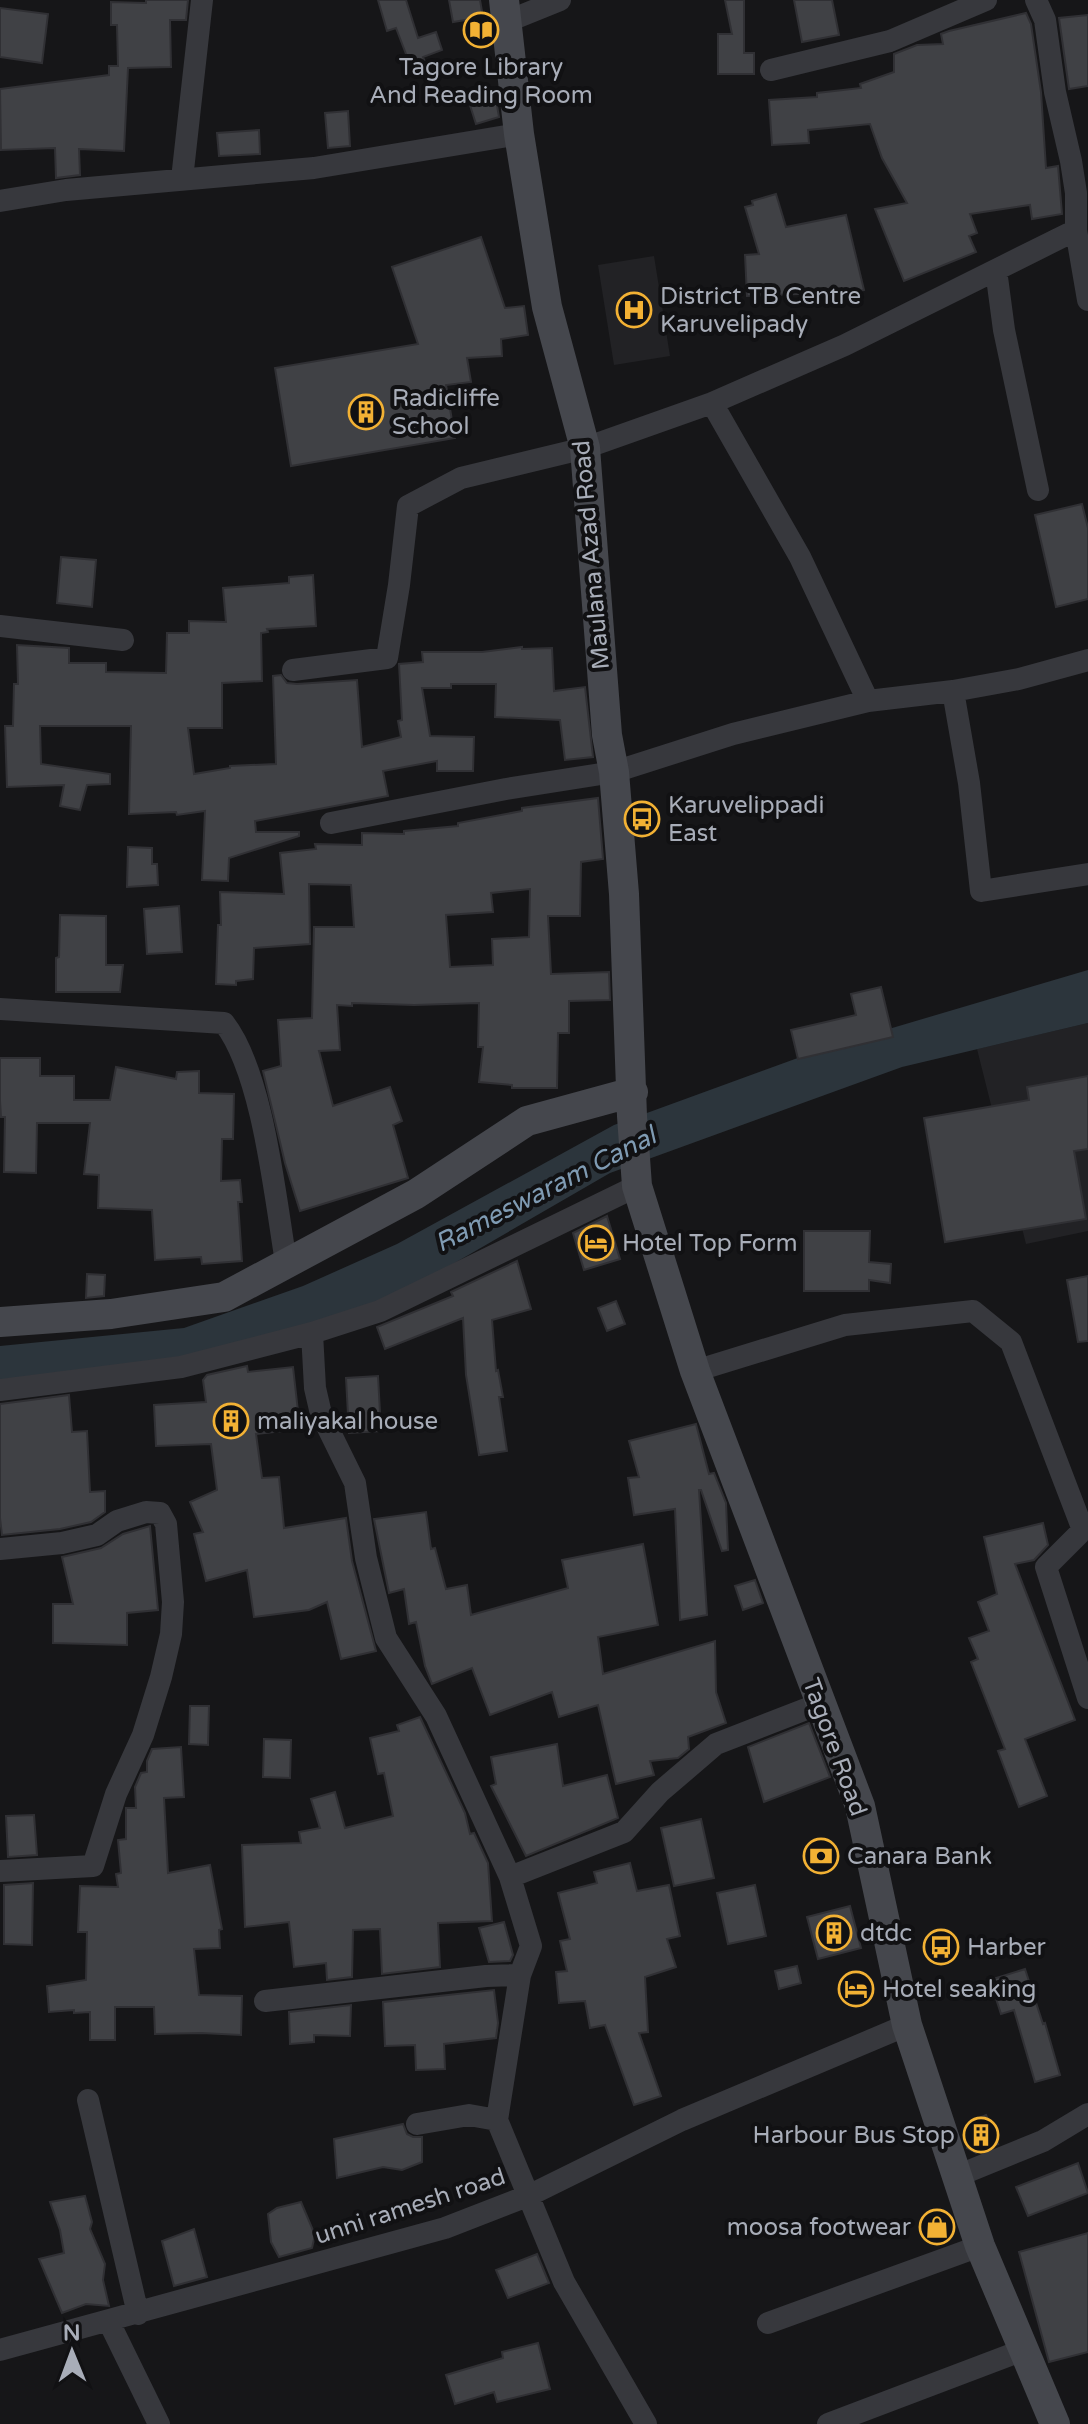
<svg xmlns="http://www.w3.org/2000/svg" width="1088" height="2424" viewBox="0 0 1088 2424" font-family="'Varela Round',sans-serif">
  <rect width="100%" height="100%" fill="#161618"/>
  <path fill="#222225" d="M654 256 670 356 614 365 598 265Z
    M1088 1023V1231L1026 1244 977 1049Z"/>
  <path fill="#2c353c" d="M1088 970V1023L902 1067 610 1173 382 1305 188 1358 0 1381V1346L184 1328 303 1286 397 1244 614 1125 828 1047Z"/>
  <path fill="#404145" stroke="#303034" stroke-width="2" fill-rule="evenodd" d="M146 0H188L186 20H170L171 67 128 68 124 151 79 149 80 175 56 178 55 148 1 150 0 89 109 75V66H118L117 25H111V2L146 3Z
    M378 0H406L418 38 436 32 442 50 423 57 425 62 411 67 396 28 387 31Z
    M449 0H480L483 17 453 22Z
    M725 0H744V53H754V74H718V34H732Z
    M794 0H832L839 35 802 42Z
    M0 8 48 14 42 63 0 57Z
    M1026 13 1031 24 1041 92 1046 168 1058 166 1062 214 1032 219 1030 205 970 214 977 233 969 236 976 252 904 281 875 209 907 203 882 158 870 124 808 130 809 143 772 145 769 100 817 97V93L861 88 860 84 894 72V54L917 45 943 44 941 34 949 31Z
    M1088 15V86L1069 89 1059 18Z
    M494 88 499 117 476 124 467 96Z
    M348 111 350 146 328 148 325 113Z
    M259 130 260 154 219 156 217 133Z
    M776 194 786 227 846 215 864 290 824 299 822 293 747 296 745 255 759 254 745 207 753 205 752 201Z
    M481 237 505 308 524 306 528 335 501 339 502 356 467 358 471 382 446 385 455 438 291 466 275 368 418 344 392 267Z
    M1082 504 1088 528V599L1056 607 1035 515Z
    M61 557 96 560 92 607 57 603Z
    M313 575 316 626 267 629 268 632 261 633 262 681 222 683V728H188L194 774 230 768V766L276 764 273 676 281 675 287 683 297 684 357 680 362 747 401 737 398 721 402 720 399 664 423 662 422 652H482L522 647V649L552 648 554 691 585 687 593 757 565 760 560 720 495 717 496 684H451V688H422L430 736 474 737 473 771H437V761L383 771 388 796 255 821 256 832H299V836L229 858 228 881 202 880 205 811 177 815 176 812 129 814 131 726H40L41 764 110 774V784L87 785 80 810 60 806 64 785 7 787 5 726H13L14 684H18L17 645 69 648V663H106V672L166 673 167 633H189V621L226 622 223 588 289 583V577Z
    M598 798 603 859 581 862 580 916H548L551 974 609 972 610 1000 569 1001V1033H558L557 1088H512V1085L479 1082 483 1047H478L479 1003 414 1005 352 1003V1006L337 1005 340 1050 319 1051 333 1106 390 1087 402 1121 393 1125 408 1178 300 1211 285 1163 263 1071 281 1066 278 1020 312 1018 314 927H354L351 885 309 884 310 944 254 948 253 979 236 981V985L216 984 218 925H221L220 892 284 894 280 853 316 849 315 844 362 845V833L404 834V831L458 826V823L522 811V808ZM530 889 529 937 492 939 493 965 450 967 446 915 493 912 491 893Z
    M128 847 152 848V864H157L158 885 127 887Z
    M179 906 182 952 147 954 144 909Z
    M60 915 106 916V965H123L120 992H56V958L59 957Z
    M881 987 893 1037 798 1059 791 1030 856 1015 851 994Z
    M0 1058H40V1076H74V1100H110L116 1067 176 1079 177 1072 199 1071V1093L234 1094 233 1139H222L221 1181 240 1180 242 1202H238L242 1261 202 1264 201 1257 155 1260 152 1210 98 1208 99 1175 84 1174 90 1123H37L36 1173 4 1172 5 1117H1L0 1101Z
    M1088 1076V1149L1074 1151 1086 1219 945 1242 924 1118 1029 1100 1027 1087Z
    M607 1216 620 1259 584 1270 573 1233Z
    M804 1231H870L869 1262 891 1264 890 1283 869 1280V1291H804Z
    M517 1261 531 1309 492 1320 496 1371 498 1370 503 1397H499L507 1451 479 1455 466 1375 463 1318 385 1349 377 1327 453 1296 451 1292Z
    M87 1274 105 1275 104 1296 86 1298Z
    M1088 1276V1341L1078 1342 1067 1280Z
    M616 1301 625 1324 607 1331 598 1308Z
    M247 1366 248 1372 293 1367 300 1429 256 1434 262 1478 279 1477 284 1528 346 1518 352 1561 376 1651 341 1659 327 1602 309 1610 254 1617 247 1570 206 1581 194 1534 203 1532 190 1502 217 1490 211 1444 156 1446 154 1405 206 1402 203 1380 207 1375Z
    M378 1376 381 1431 349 1433 346 1378Z
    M69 1395 72 1432 87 1431 90 1492 105 1491V1512L91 1522 60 1529 2 1535 0 1518V1404Z
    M696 1424 709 1474 714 1473 726 1503 728 1550 722 1551 701 1490H699L707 1615 680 1620 675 1509 634 1515 628 1478 639 1477 629 1441Z
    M426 1512 431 1549 435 1548 446 1589 467 1585 471 1615 568 1588 562 1560 643 1544 658 1625 598 1637 603 1674 715 1641 716 1692 726 1723 688 1737 689 1749 678 1758 650 1761 654 1775 616 1784 598 1705 559 1717 552 1692 490 1715 472 1668 432 1684 425 1666 416 1622 409 1624 404 1589 389 1593 374 1519Z
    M1043 1523 1048 1545 1034 1560 1015 1564 1075 1720 1025 1739 1047 1796 1019 1807 998 1751 1005 1749 971 1662 978 1659 969 1638 989 1631 978 1602 997 1594 984 1537Z
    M150 1526 158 1610 127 1613V1645L53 1643V1604H73L62 1557 101 1548 123 1534Z
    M755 1580 763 1603 743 1610 735 1586Z
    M190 1706H209L208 1745 189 1744Z
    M420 1717 465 1813 470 1834 474 1833 488 1863 492 1921 438 1923 440 1967 382 1974 380 1929 353 1930 352 1977 327 1980 326 1963 294 1967 289 1922 245 1927 242 1845 301 1843 299 1832 320 1828 311 1799 335 1792 345 1828 393 1816 384 1773 378 1774 370 1738 399 1731 397 1725Z
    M809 1723 830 1777 764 1802 748 1747Z
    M264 1739 291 1740 290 1778 263 1777Z
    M557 1744 563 1786 607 1775 618 1818 526 1856 491 1786 496 1784 491 1757Z
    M181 1747 184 1797 164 1798 168 1873 210 1865 222 1929 219 1930 220 1948 194 1949 199 1995 242 1996 241 2035 201 2033 155 2034 154 2007H115V2040H90V2012L74 2013V2010L49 2012 47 1986 86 1980 87 1932H78L80 1886 118 1887 116 1874 121 1873 118 1840 126 1839V1808H136L135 1787 141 1773 147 1772V1761L152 1749Z
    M34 1815 37 1855 8 1857 6 1816Z
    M701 1819 714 1878 674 1886 661 1828Z
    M630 1863 637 1891 669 1885 680 1936 667 1939 676 1967 645 1977 648 2032 639 2033 661 2096 634 2105 605 2025 590 2028 585 2001 559 2003 556 1972 567 1971 560 1941 570 1939 558 1893 597 1883 594 1872Z
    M33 1883 32 1945 4 1944V1885Z
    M755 1885 766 1936 728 1944 717 1893Z
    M850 1906 861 1948 818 1959 807 1917Z
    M504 1922 513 1955 510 1961 489 1962 479 1928Z
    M797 1966 801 1983 779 1989 775 1971Z
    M1025 1969 1043 2024 1045 2023 1060 2075 1035 2082 1014 2010 1001 2014 990 1980Z
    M494 1990 498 2023 496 2038 444 2044 445 2069 416 2070 415 2045 385 2046 383 2002Z
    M351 2005 350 2036 314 2035V2042L290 2044 289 2012Z
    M986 2115 998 2144 976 2153 967 2148 969 2122Z
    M403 2124 407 2134 413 2137H422V2162L402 2170 383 2167 337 2178 334 2139Z
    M1078 2163 1088 2193 1028 2216 1016 2187Z
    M85 2196 92 2222 90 2229 105 2264 103 2280 109 2306 86 2304 62 2313 39 2259 64 2253 60 2230 50 2202Z
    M301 2202 315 2235 312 2248 279 2257 271 2242 268 2214 277 2208Z
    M194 2229 207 2277 174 2286 162 2241Z
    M1088 2233V2352L1049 2362 1019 2252Z
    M537 2254 549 2283 508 2298 496 2270Z
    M538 2343 550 2389 497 2402 494 2392 455 2404 446 2375 503 2358 502 2352Z"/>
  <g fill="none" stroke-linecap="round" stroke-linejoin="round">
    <path stroke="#37383d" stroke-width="22" d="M508 21 560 0
      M771 70 890 41 986 0
      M182 179 202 0
      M0 201 66 190 314 168 519 134
      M1076 230 1088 300
      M996 270 1004 330 1038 490
      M712 403 800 557 868 701
      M0 626 123 640
      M293 670 387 658 399 585 408 506 461 478 585 448 712 403 845 345 1076 230V193L1071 161 1055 92 1045 20 1036 0
      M953 691 969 783 981 891 1088 874
      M331 823 506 789 614 772 733 734 868 701 953 691 1019 679 1088 660
      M0 1009 224 1023C263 1073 275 1197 286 1262
      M312 1333 315 1388 321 1414 355 1483 366 1558 386 1638 436 1716 510 1877 531 1946 520 1975 497 2120 564 2282 646 2424
      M695 1371 845 1325 973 1311 1011 1342 1083 1530 1088 1529
      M0 1390 181 1367 312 1333 380 1311 637 1186
      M1083 1530 1046 1567 1088 1698
      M0 1549 62 1543 97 1535 117 1521 146 1512 160 1513 166 1524 173 1602 171 1634 161 1677 143 1735 116 1794 93 1866 0 1871
      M510 1877 624 1832 660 1792 716 1744 819 1704
      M265 2001 486 1976 520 1975
      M88 2100 138 2314
      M417 2124 469 2115 497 2120
      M957 2176 1043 2141 1088 2114
      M109 2322 159 2424
      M768 2323 980 2246
      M0 2350 445 2228 530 2195 682 2120 907 2025
      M828 2424 1023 2350"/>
    <path stroke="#45474d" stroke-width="30" d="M504 0 519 134 547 307 585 448 607 735 614 772 624 894 632 1116 637 1186 695 1371 860 1806 907 2025 980 2246 1055 2424
      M0 1322 111 1314 224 1297 416 1194 527 1121 633 1092"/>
  </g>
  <defs>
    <g id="library-ring" transform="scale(1.8)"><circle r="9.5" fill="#111113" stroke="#f2b134" stroke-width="1.5"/><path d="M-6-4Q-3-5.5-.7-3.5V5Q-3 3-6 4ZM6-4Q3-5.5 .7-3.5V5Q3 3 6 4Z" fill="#f2b134"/></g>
    <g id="hospital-ring" transform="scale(1.8)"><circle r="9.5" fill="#111113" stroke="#f2b134" stroke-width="1.5"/><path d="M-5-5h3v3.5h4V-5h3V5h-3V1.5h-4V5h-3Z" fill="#f2b134"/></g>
    <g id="building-ring" transform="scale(1.8)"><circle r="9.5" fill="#111113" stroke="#f2b134" stroke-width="1.5"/><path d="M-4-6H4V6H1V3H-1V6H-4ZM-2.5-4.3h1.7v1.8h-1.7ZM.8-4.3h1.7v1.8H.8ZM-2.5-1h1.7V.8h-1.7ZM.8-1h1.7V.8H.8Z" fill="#f2b134"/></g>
    <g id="bus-ring" transform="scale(1.8)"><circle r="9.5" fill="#111113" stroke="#f2b134" stroke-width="1.5"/><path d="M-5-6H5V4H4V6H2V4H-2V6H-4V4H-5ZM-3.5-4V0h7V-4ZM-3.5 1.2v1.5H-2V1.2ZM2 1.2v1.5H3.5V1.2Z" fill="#f2b134"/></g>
    <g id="hotel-ring" transform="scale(1.8)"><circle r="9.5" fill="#111113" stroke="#f2b134" stroke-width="1.5"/><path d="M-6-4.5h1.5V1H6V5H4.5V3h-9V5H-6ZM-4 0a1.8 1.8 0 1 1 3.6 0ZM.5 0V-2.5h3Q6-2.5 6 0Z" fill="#f2b134"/></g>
    <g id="bank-ring" transform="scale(1.8)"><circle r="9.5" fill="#111113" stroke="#f2b134" stroke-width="1.5"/><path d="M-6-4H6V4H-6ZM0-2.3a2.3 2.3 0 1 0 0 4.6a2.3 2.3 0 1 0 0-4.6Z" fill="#f2b134"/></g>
    <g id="shop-ring" transform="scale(1.8)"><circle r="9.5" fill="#111113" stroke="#f2b134" stroke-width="1.5"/><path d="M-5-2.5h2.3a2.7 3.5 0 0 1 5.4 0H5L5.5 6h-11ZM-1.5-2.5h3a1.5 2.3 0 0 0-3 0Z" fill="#f2b134"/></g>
  </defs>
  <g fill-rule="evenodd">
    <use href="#library-ring" x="481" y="30"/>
    <use href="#hospital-ring" x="634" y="310"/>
    <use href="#building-ring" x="366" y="412"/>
    <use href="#bus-ring" x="642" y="819"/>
    <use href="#hotel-ring" x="596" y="1243"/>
    <use href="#building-ring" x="231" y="1421"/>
    <use href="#bank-ring" x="821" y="1856"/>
    <use href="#building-ring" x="834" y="1933"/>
    <use href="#bus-ring" x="941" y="1947"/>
    <use href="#hotel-ring" x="856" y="1989"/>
    <use href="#building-ring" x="981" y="2135"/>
    <use href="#shop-ring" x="937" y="2227"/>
  </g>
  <g text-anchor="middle" stroke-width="8" stroke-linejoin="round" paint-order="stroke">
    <g font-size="24" fill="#a8adb8" stroke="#111113" text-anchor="start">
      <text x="481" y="75" text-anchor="middle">Tagore Library<tspan x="481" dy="28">And Reading Room</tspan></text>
      <text x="660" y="304">District TB Centre<tspan x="660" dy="28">Karuvelipady</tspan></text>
      <text x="392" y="406">Radicliffe<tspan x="392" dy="28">School</tspan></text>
      <text x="668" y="813">Karuvelippadi<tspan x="668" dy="28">East</tspan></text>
      <text x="622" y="1251">Hotel Top Form</text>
      <text x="257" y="1429">maliyakal house</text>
      <text x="847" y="1864">Canara Bank</text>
      <text x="860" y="1941">dtdc</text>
      <text x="967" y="1955">Harber</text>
      <text x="882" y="1997">Hotel seaking</text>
      <text x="955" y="2143" text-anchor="end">Harbour Bus Stop</text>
      <text x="911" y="2235" text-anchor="end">moosa footwear</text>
    </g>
    <g font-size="24" fill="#a8adb8" stroke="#111113">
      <text transform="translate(591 555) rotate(-95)" y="8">Maulana Azad Road</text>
      <text transform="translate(835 1747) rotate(70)" y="8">Tagore Road</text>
      <text transform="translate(410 2206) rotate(-18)" y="8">unni ramesh road</text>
    </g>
    <g font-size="26" font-style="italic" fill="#7f9bb3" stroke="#111113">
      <text transform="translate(545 1189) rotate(-27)" y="9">Rameswaram Canal</text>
    </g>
  </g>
  <g transform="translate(72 2352) rotate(359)" stroke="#111113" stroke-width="6" paint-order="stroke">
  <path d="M0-6L14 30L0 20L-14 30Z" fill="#a8adb8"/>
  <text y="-12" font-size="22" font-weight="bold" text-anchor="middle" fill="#a8adb8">N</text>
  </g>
</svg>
